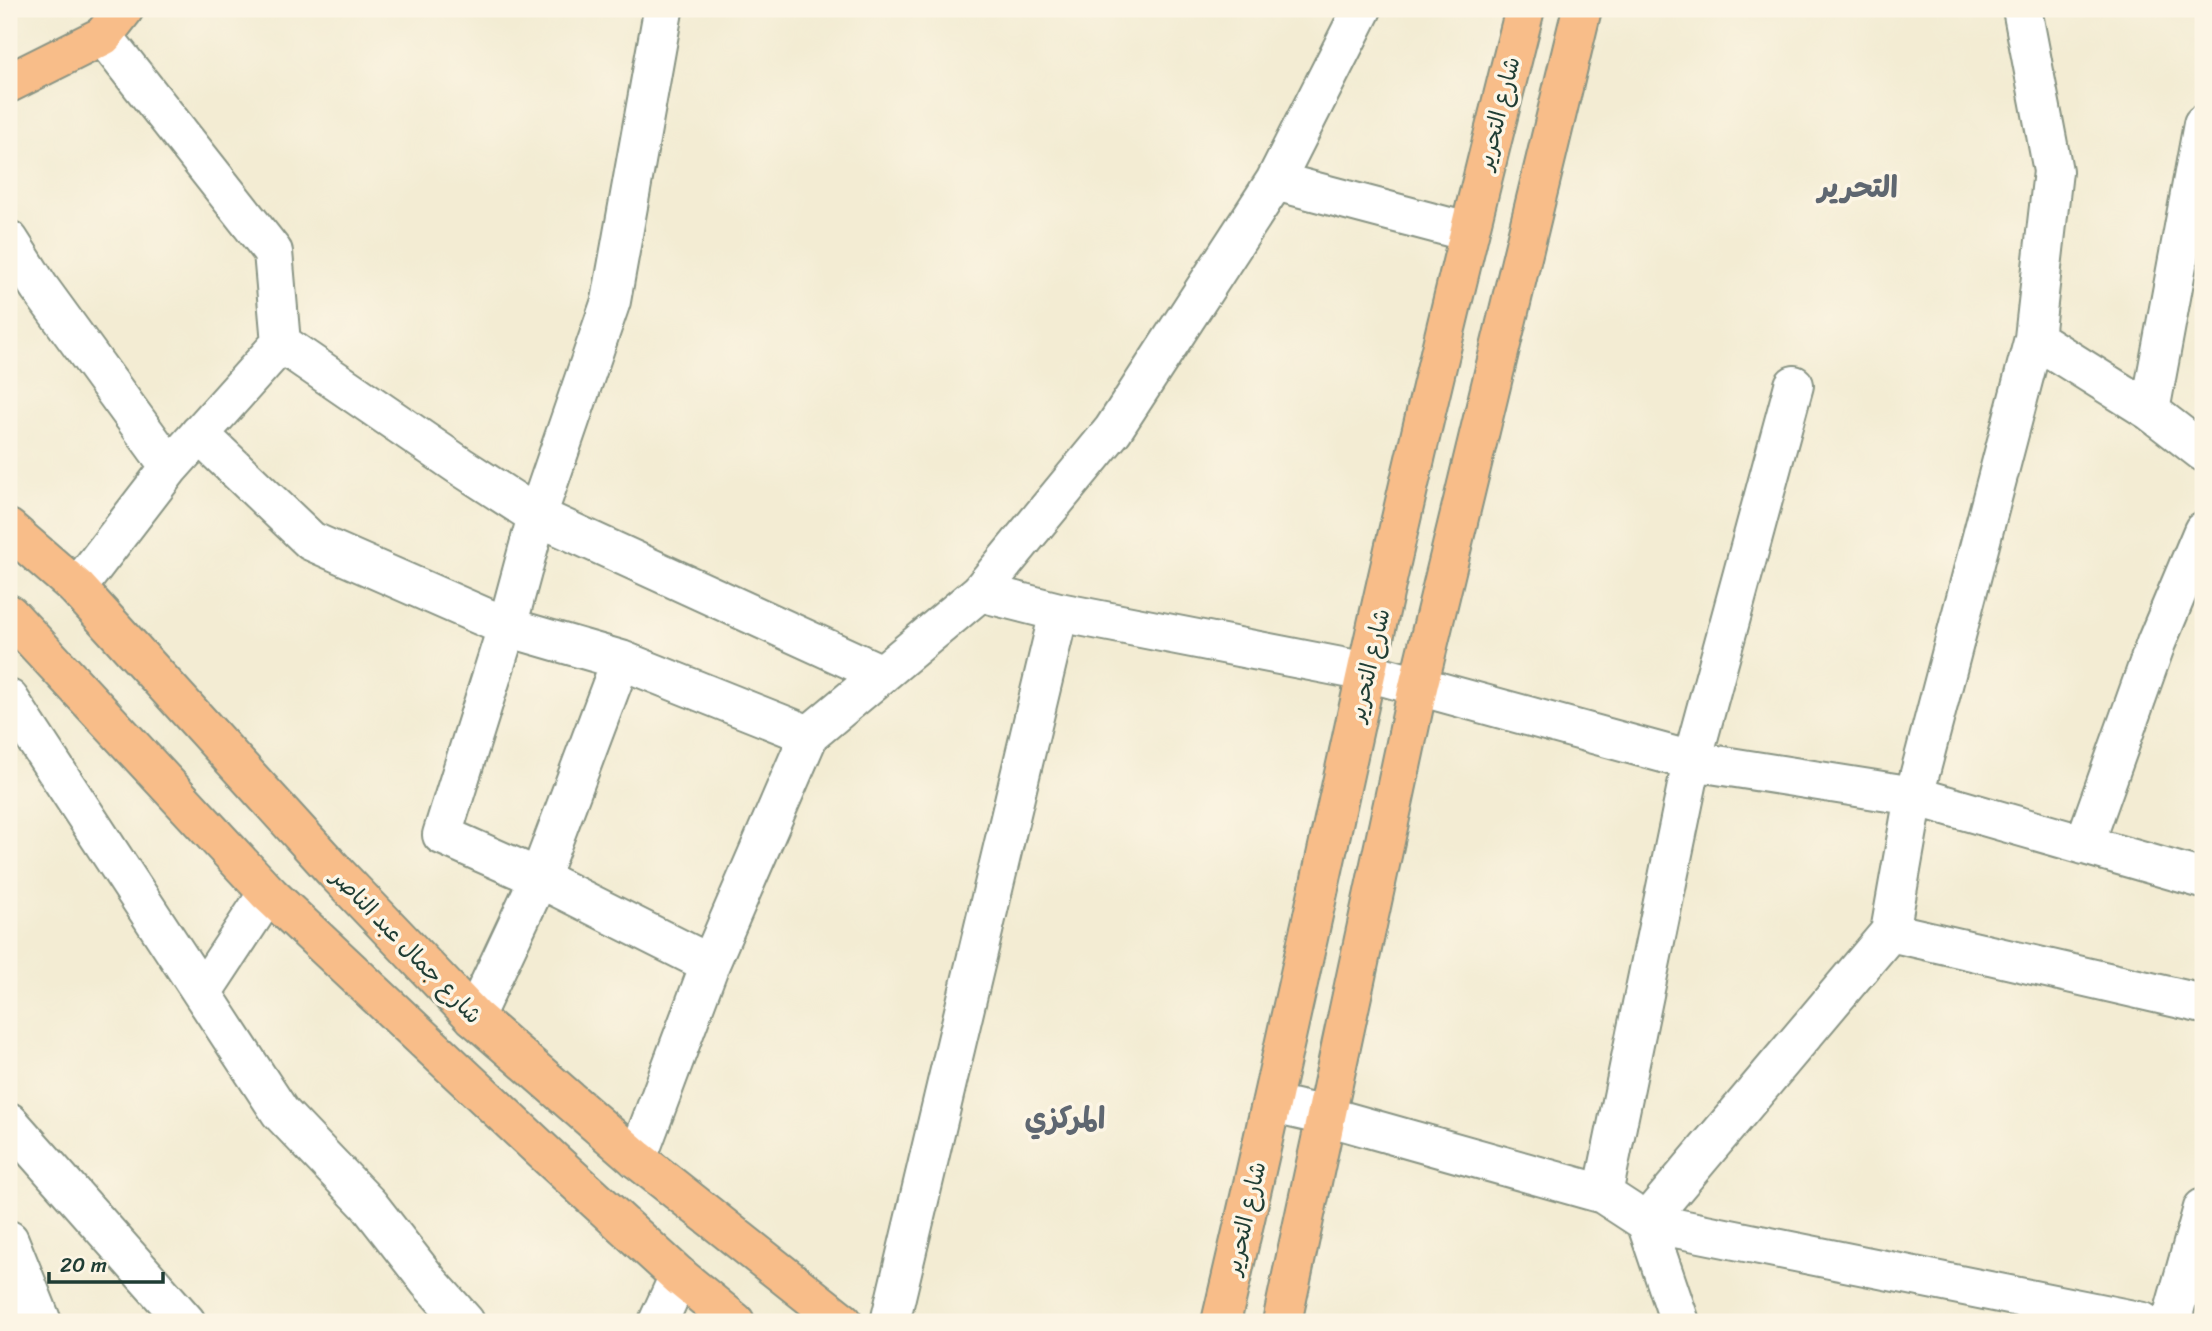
<svg xmlns="http://www.w3.org/2000/svg" width="2212" height="1331" viewBox="0 0 2212 1331" font-family="Sriracha,'Playpen Sans Arabic',sans-serif">
  <rect width="100%" height="100%" fill="#fcf5e5"/>
  <filter id="ink" filterUnits="userSpaceOnUse"><feTurbulence type="fractalNoise" baseFrequency=".0143" numOctaves="2"/><feDisplacementMap in="SourceGraphic" scale="14" xChannelSelector="R" yChannelSelector="G"/><feConvolveMatrix kernelMatrix="1 2 1 2 8 2 1 2 1" color-interpolation-filters="sRGB"/></filter>
  <filter id="wash" filterUnits="userSpaceOnUse"><feTurbulence type="fractalNoise" baseFrequency=".00686" numOctaves="4" result="noise"/><feDisplacementMap in="SourceGraphic" scale="28" xChannelSelector="R" yChannelSelector="G"/><feGaussianBlur stdDeviation="1.57" result="paint"/><feColorMatrix in="noise" values="0 0 0 0 0 0 0 0 0 0 0 0 0 0 0 0 0 1.4 0 .05"/><feComposite in="paint" operator="in"/></filter>
  <g filter="url(#wash)">
    <rect width="100%" height="100%" fill="#f3ecd3"/>
  </g>
  <g filter="url(#ink)">
    <g fill="none" stroke-linecap="round" stroke-linejoin="round">
      <g stroke="#899484" stroke-width="42">
        <path id="minor" d="M663 11 611 301 537 516 507 627 442 835 539 878 710 964
          M1275 181 1468 232
          M9 240 39 287 170 467
          M2034 338 2150 411 2203 452
          M281 343 460 466 537 516 882 674
          M2150 411 2203 124
          M199 434 311 541 507 627 621 660 809 735
          M77 588 170 467 281 343 273 252 103 36
          M980 592 1059 612 1367 672 1692 761 1914 796 2203 879
          M9 699 202 993
          M2084 845 2156 643 2203 531
          M268 893 202 993 280 1112 369 1205 429 1282 465 1322
          M1890 932 2203 1004
          M474 1017 539 878 621 660
          M1273 1104 1326 1116 1603 1194 1646 1222 2143 1322
          M9 1122 186 1322
          M637 1159 710 964 809 735 980 592 1113 430 1275 181 1362 9
          M1603 1194 1692 761 1794 385
          M9 1240 42 1322
          M658 1322 679 1276
          M890 1322 1059 612
          M1680 1322 1646 1222 1890 932 1914 796 2034 338 2053 171 2022 9
          M2171 1322 2203 1208"/>
      </g>
      <g stroke="#899484" stroke-width="42">
        <path id="major" d="M9 83 103 36 124 9
          M9 529 77 588 337 874 474 1017 637 1159 843 1322
          M9 614 268 893 550 1158 679 1276 735 1322
          M1221 1322C1272 1107 1318 891 1366 674 1415 452 1469 230 1525 9
          M1282 1322 1418 687 1582 9"/>
      </g>
      <use href="#minor" stroke="#fff" stroke-width="38"/>
      <use href="#major" stroke="#f8bd89" stroke-width="38"/>
    </g>
  </g>
  <g text-anchor="middle" stroke-width="7" stroke-linejoin="round" paint-order="stroke">
    <g font-size="23" fill="#1f3d34" stroke="#fcf5e5">
      <text transform="translate(1498 113) rotate(-76)" y="8">شارع التحرير</text>
      <text transform="translate(1369 665) rotate(-77)" y="8">شارع التحرير</text>
      <text transform="translate(407 946) rotate(46)" y="8">شارع جمال عبد الناصر</text>
      <text transform="translate(1245 1218) rotate(-77)" y="8">شارع التحرير</text>
    </g>
    <g font-size="30" font-weight="bold" fill="#5f6771" stroke="#fcf5e5">
      <text x="1858" y="197">التحرير</text>
      <text x="1065" y="1128">المركزي</text>
    </g>
  </g>
  <rect width="2212" height="1331" fill="none" stroke="#fcf5e5" stroke-width="35"/>
  <path d="M49 1272v10h114v-10" fill="none" stroke="#1f3d34" stroke-width="3.5"/>
  <text x="60" y="1272" font-size="21" fill="#1f3d34" stroke="#fcf5e5" stroke-width="5" paint-order="stroke">20 m</text>
</svg>
